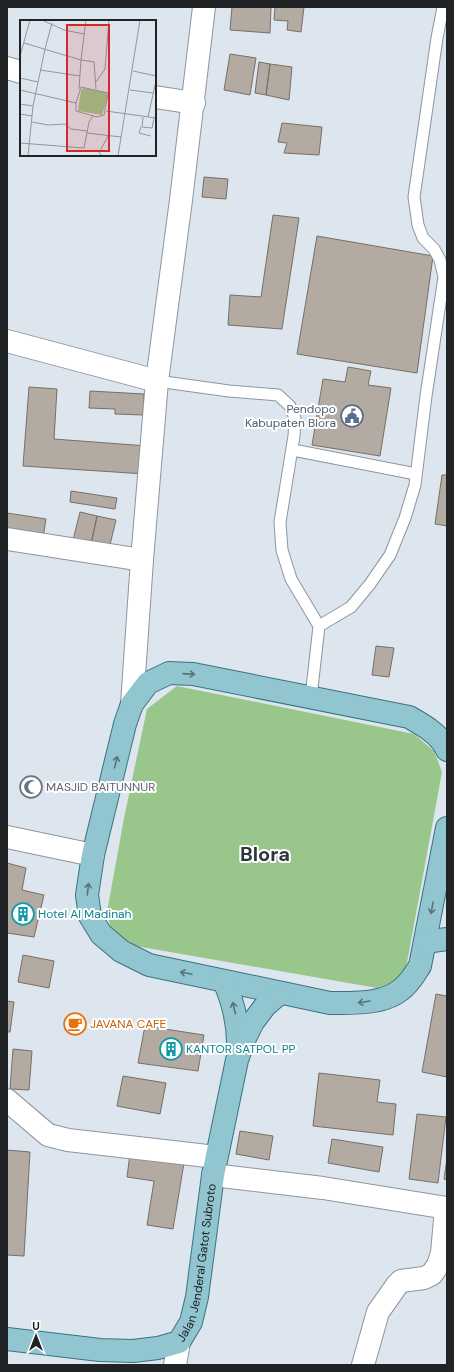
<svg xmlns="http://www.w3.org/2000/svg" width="454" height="1372" viewBox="0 0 454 1372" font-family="'DM Sans',sans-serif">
  <rect width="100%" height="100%" fill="#dde5ee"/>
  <path fill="#99c68b" d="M177 686 414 734 434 751 442 772 406 968 395 981 377 988 124 944 111 930 107 912 124 818 147 709Z"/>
  <path fill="#b3aaa2" stroke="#776f67" d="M232 7H271L270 33 230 30Z
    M275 7H304L301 32 287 30 288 21 274 20Z
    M230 54 256 58 250 95 224 90Z
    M259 62 270 64 266 95 255 93Z
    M270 64 292 67 289 100 266 95Z
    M282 123 322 127 319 155 284 153 287 143 278 142Z
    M204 177 228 179 226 199 202 197Z
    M273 215 299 218 282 329 228 325 230 295 261 297Z
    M317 236 433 256 417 373 297 354Z
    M348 367 371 371 368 385 391 388 380 456 312 445 323 379 345 382Z
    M29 387 57 389 54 439 147 446 145 474 23 466Z
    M90 391 144 394 143 415 115 414V409L89 408Z
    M442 475H447V526L435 524Z
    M71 491 117 498 115 509 70 502Z
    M80 512 97 516 90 549 72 544Z
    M7 513 46 519 43 538 7 533Z
    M97 516 116 520 108 553 90 549Z
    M376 646 394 648 389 677 372 675Z
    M7 863 26 868 22 890 44 895 34 937 7 933Z
    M23 955 54 961 49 988 18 982Z
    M436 994 447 996V1077L422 1072Z
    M7 1001 14 1002 10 1032H7Z
    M145 1026 204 1035 198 1071 138 1063Z
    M13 1049 32 1051 29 1090 10 1089Z
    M319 1073 380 1080 377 1102 396 1104 393 1135 313 1126Z
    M123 1076 166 1083 160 1114 117 1106Z
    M417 1114 446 1117 438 1183 409 1179Z
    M240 1131 273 1136 269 1160 236 1154Z
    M332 1139 383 1147 379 1172 328 1163Z
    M7 1150 30 1152 24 1256 7 1255Z
    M130 1154 184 1163 173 1229 147 1225 154 1181 127 1177Z
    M447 1158V1180L444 1179Z"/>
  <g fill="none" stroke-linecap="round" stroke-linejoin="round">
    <g stroke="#8e959e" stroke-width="13">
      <path id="lane" d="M157 381 229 391 278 395 290 406 295 418 294 436 280 522 282 550 291 579 319 626 311 697
        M293 450 416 474
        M319 626 351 607 370 584 390 555 405 518 415 485 426 396 444 277 440 260 434 249 423 238 418 225 414 197 437 38 443 7"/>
    </g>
    <g stroke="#8e959e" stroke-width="24">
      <path id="street" d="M7 68 21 72
        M155 97 194 103
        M7 539 142 560
        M7 837 93 855
        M7 1100 48 1135 68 1140 216 1157
        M213 1175 323 1188 447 1208
        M363 1365 378 1312 397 1285 401 1281 424 1278 432 1274 438 1265 442 1253 446 1208"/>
    </g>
    <g stroke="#8e959e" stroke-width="24">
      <path id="secondary" d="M7 341 157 381 142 560 132 704
        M157 381 181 200 204 7
        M175 1365 179 1342"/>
    </g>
    <g stroke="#39747f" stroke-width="24">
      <g id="primary">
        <path d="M447 750C440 734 423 725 409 717L193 674 169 673 148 683 132 704 125 724 93 855 87 895 90 916 101 934 121 951 149 965 330 1003C356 1003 389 1005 407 984 412 979 416 972 420 966L447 828"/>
        <path d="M425 942 447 939"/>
        <path d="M224 981C234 1004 239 1025 238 1050"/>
        <path id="s1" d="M7 1339 100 1350 133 1351 158 1348 179 1342 191 1322 197 1297 213 1175 237 1060 245 1038 253 1022 265 1006 280 993"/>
      </g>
    </g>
    <use href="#lane" stroke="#fff" stroke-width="11"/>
    <use href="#street" stroke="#fff" stroke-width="22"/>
    <use href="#secondary" stroke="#fff" stroke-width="22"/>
    <use href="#primary" stroke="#91c5cf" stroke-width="22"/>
  </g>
  <defs><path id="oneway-shaft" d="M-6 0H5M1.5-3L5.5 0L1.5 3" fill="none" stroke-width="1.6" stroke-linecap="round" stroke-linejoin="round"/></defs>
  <g stroke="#58747a">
    <use href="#oneway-shaft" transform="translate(189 674) rotate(4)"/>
    <use href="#oneway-shaft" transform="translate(116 762) rotate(-76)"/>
    <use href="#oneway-shaft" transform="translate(88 889) rotate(-83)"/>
    <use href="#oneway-shaft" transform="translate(432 908) rotate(101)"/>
    <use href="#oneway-shaft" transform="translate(186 973) rotate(-168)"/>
    <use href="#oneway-shaft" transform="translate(364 1002) rotate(171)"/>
    <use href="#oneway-shaft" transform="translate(234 1008) rotate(-104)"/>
  </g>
  <defs>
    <g id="civic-ring" transform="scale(1.15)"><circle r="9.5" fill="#fff" stroke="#5c6f8a" stroke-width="1.5"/><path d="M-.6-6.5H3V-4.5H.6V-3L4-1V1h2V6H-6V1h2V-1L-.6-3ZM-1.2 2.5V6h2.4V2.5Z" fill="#5c6f8a"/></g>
    <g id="mosque-ring" transform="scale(1.15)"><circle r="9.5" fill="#fff" stroke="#6b7280" stroke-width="1.5"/><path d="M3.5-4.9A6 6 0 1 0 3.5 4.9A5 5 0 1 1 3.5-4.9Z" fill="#6b7280"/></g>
    <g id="building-ring" transform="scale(1.15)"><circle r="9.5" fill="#fff" stroke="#0f9aa8" stroke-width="1.5"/><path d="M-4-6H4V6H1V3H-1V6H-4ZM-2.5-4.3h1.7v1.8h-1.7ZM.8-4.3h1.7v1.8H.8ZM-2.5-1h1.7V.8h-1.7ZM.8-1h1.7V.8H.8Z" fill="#0f9aa8"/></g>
    <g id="cafe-ring" transform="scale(1.15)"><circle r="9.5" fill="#fff" stroke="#e8710a" stroke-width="1.5"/><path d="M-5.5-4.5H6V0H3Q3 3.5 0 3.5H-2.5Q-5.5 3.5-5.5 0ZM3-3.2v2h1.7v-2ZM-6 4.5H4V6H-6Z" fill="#e8710a"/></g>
  </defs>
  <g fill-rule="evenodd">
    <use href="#civic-ring" x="352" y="416"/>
    <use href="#mosque-ring" x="31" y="787"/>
    <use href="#building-ring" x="23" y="914"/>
    <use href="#cafe-ring" x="75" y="1024"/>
    <use href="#building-ring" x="171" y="1049"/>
  </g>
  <g text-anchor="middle" stroke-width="4" stroke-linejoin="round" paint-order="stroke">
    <g font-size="12" fill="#4e5e75" stroke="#fff" text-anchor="end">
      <text x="336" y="413">Pendopo<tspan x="336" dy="14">Kabupaten Blora</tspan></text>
    </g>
    <g font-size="12" fill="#5b616d" stroke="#fff" text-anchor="start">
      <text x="46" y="791">MASJID BAITUNNUR</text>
    </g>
    <g font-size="12" fill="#0d838f" stroke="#fff" text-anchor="start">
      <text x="38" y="918">Hotel Al Madinah</text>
      <text x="186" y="1053">KANTOR SATPOL PP</text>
    </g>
    <g font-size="12" fill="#c56008" stroke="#fff" text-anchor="start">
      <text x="90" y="1028">JAVANA CAFE</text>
    </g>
    <g font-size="12" fill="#202326" stroke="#fff">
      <text dy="4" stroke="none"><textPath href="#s1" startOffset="256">Jalan Jenderal Gatot Subroto</textPath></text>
    </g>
    <g font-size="20" font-weight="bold" fill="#2f363d" stroke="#fff">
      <text x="265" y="861">Blora</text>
    </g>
  </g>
  <g transform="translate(20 20)">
    <rect width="136" height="136" fill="#dde5ee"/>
    <path d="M63 68 85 72 88 76 82 95 58 91 61 70Z" fill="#99c68b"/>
    <path fill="none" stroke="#91979e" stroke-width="1" d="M22 0 44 10 64 14M4 23 61 40 59 69M25 29 32 3M0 36 10 0M61 40 74 42 76 69M61 40 66 0M20 50 60 56M113 51 136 56M0 58 18 62M76 62 85 49 89 0M61 67 88 73 84 95 77 97 56 91V83ZM0 70 56 83M110 70 133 73M0 84 13 86M86 91 136 98M0 94 12 96M123 97 122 107 132 108 134 98M128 97 136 61M12 102 28 105 45 104 51 109 67 111M121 107 119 113 131 116M67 113 101 117M0 123 64 128 69 102 73 96M8 136 13 86 25 29M83 136 79 133 88 116M98 136 120 0"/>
    <path fill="#d62828" fill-opacity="0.15" stroke="#d62828" stroke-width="2" d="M47 5H89V131H47Z"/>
    <rect width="136" height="136" fill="none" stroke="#202326" stroke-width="2"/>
  </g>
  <rect width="454" height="1372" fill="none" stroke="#202326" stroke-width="16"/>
  <g transform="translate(36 1336)" stroke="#ffffff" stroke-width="3" paint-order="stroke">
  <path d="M0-3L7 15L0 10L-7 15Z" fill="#202326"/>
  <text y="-6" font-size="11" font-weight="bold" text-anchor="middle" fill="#202326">U</text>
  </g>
</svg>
